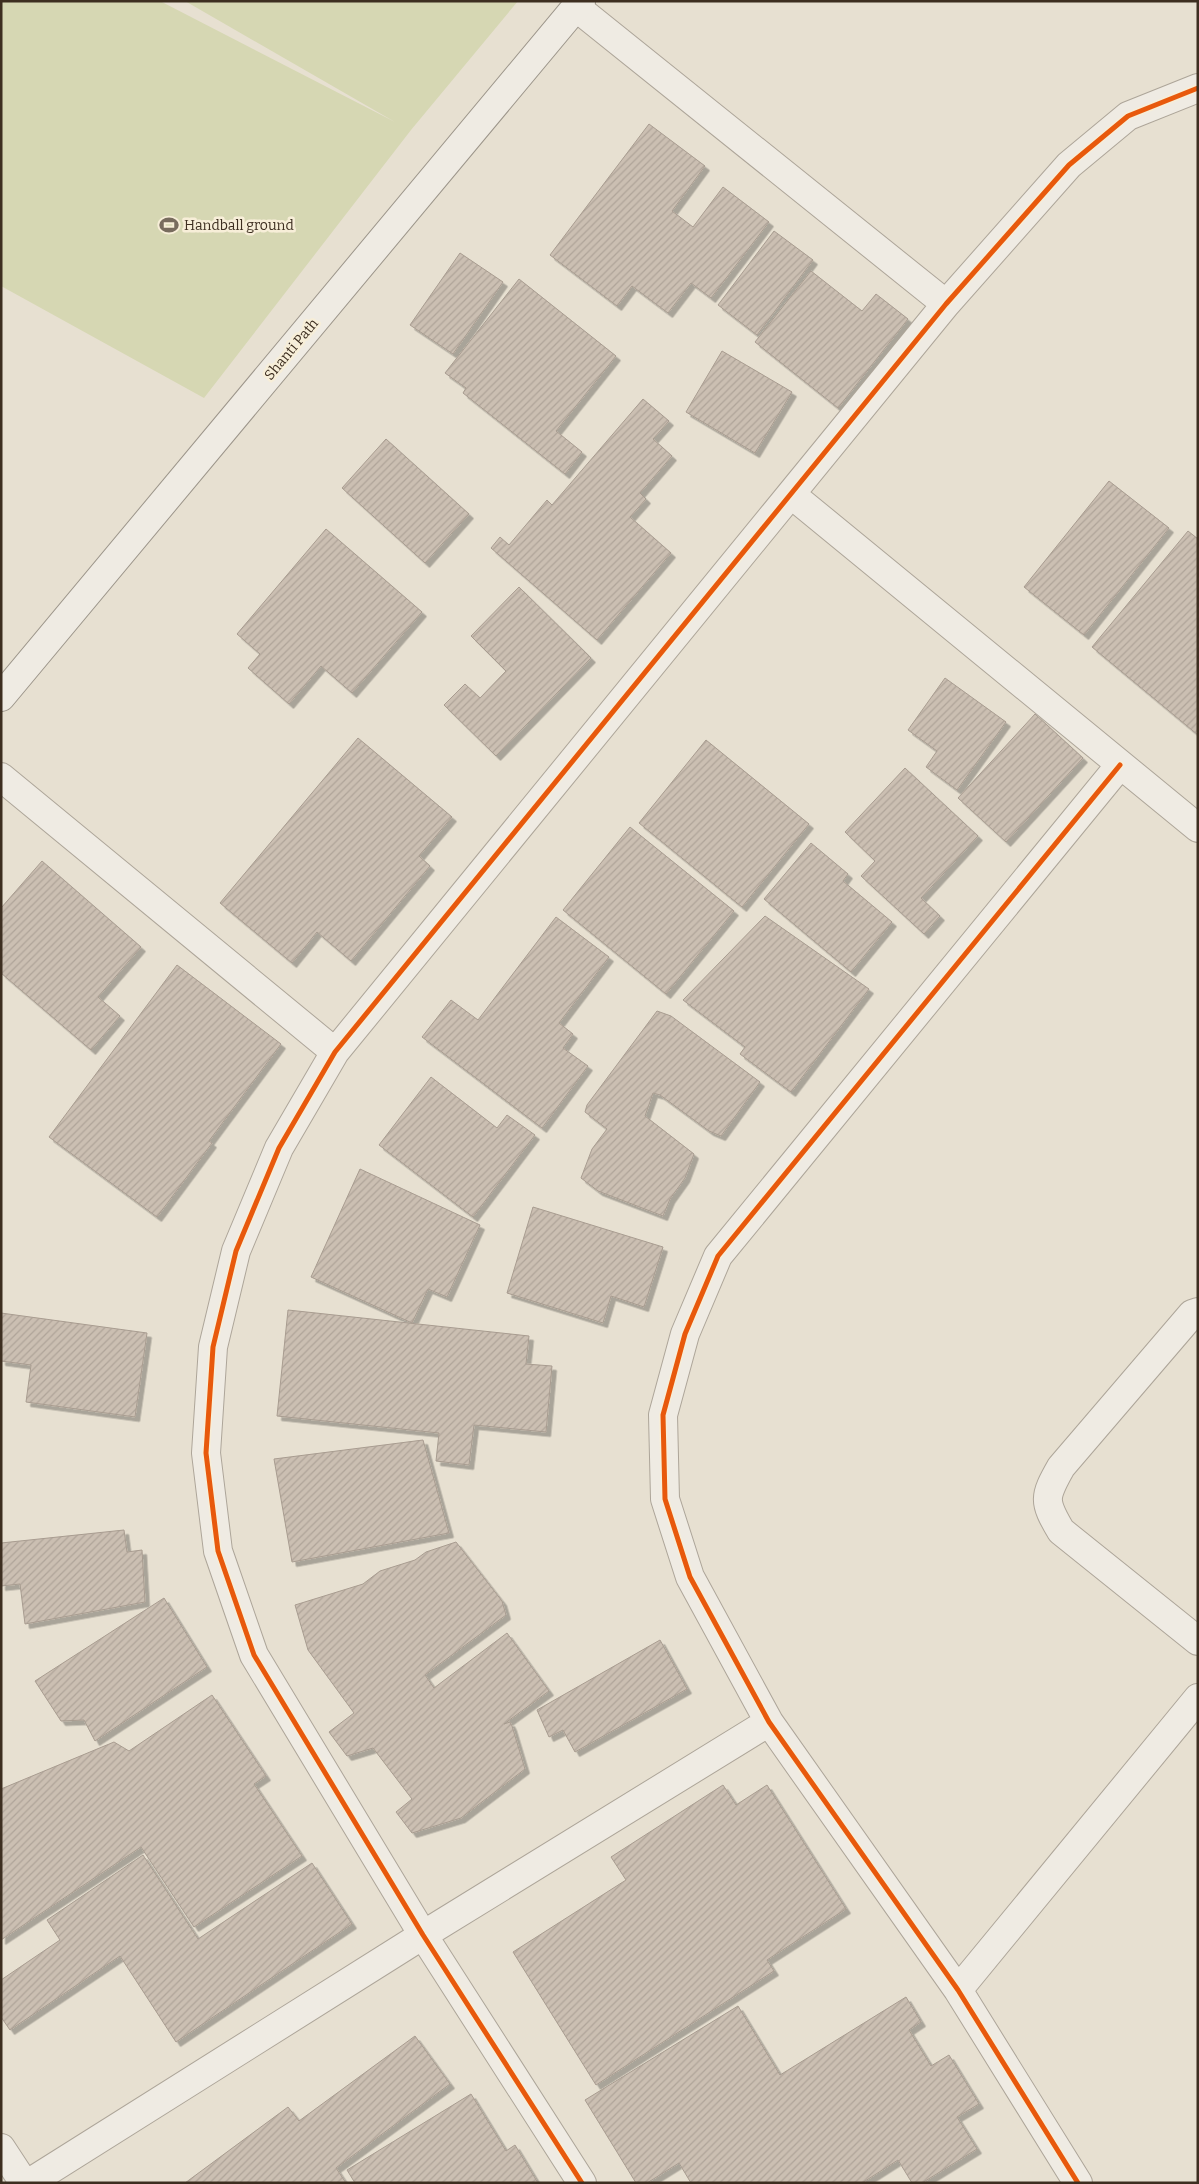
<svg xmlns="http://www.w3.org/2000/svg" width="1199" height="2184" viewBox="0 0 1199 2184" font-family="Bitter,serif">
  <defs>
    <pattern id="building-hatch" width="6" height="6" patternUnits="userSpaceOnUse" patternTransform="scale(1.25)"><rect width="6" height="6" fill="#cbbfb2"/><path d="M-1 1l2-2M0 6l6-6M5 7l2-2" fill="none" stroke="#afa499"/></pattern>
    <filter id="shadow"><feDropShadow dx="4.5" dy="4.5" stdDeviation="0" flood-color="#0004"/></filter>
  </defs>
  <rect width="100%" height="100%" fill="#e7e0d1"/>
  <path fill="#d6d7b3" d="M1 1H160L395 122 185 1H518L411 130 204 398 1 286Z"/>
  <path fill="url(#building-hatch)" stroke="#a89c90" filter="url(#shadow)" d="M649 124 705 166 672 211 693 227 723 187 769 222 711 298 691 283 668 313 632 286 617 306 550 255Z
    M774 231 813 260 757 335 718 305Z
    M460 253 503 282 453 354 410 325Z
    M811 271 862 311 876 294 908 319 838 408 755 342Z
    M519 279 616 356 556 431 582 452 565 474 463 393 466 388 445 373Z
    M722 351 792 392 755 453 686 412Z
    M643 399 669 421 653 439 672 456 640 493 646 499 630 517 671 553 597 640 491 548 500 537 509 545 547 500 552 505Z
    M386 439 469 514 425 563 342 488Z
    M1109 481 1169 528 1084 635 1024 587Z
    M326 529 422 612 352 693 321 666 289 704 248 668 260 654 237 634Z
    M1188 531 1198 539V735L1092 647Z
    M519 587 591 658 496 756 444 705 465 684 480 698 506 671 471 636Z
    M945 678 1006 722 957 790 926 767 937 751 908 730Z
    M1035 714 1083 758 1006 842 958 798Z
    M358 738 452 817 419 856 430 866 351 961 317 932 292 963 220 903Z
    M706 740 809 824 742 907 639 823Z
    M905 768 978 836 921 898 940 916 924 934 861 876 875 861 845 832Z
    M630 827 734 911 666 994 563 910Z
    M811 843 848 874 843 881 892 922 851 972 764 899Z
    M42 861 141 947 98 997 120 1016 91 1050 1 973V908Z
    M765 916 869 989 791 1092 740 1054 745 1047 683 1000Z
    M556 917 609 957 559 1023 573 1034 563 1048 588 1066 542 1128 422 1037 451 1000 478 1020Z
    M177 965 281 1044 209 1141 212 1143 157 1217 49 1137Z
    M657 1011 671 1016 760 1082 721 1136 709 1131 660 1095 653 1093 645 1116 694 1154 685 1178 670 1199 663 1216 598 1191 581 1178 592 1149 607 1129 585 1112 587 1105Z
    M431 1077 497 1128 507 1115 535 1135 473 1217 379 1145Z
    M360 1169 480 1225 447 1297 428 1289 412 1323 311 1277Z
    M533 1207 663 1247 644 1307 611 1296 603 1323 507 1293Z
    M288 1310 529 1336 526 1364 552 1366 546 1432 474 1425 469 1465 436 1461 439 1433 277 1416Z
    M1 1313 147 1333 135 1417 26 1402 31 1365 1 1361Z
    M423 1440 449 1533 292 1562 274 1459Z
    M124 1530 127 1552 142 1550 145 1602 25 1624 20 1584 1 1586V1543Z
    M456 1542 502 1601 506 1615 425 1675 434 1688 507 1633 549 1691 504 1724 510 1722 512 1726 525 1769 461 1818 412 1833 396 1812 412 1799 373 1748 347 1756 329 1732 354 1713 308 1650 295 1605 363 1584 380 1571 415 1560 426 1552Z
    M164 1598 207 1667 95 1741 84 1720 61 1721 35 1681Z
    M660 1640 687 1689 575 1752 563 1730 549 1737 537 1710Z
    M212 1695 266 1776 254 1784 302 1856 194 1927 141 1847 1 1940V1789L114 1742 129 1751Z
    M723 1785 736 1805 767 1785 846 1909 767 1960 774 1971 596 2085 513 1952 626 1880 611 1857Z
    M143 1855 198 1939 312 1863 352 1924 176 2042 120 1956 10 2030 1 2017V1980L60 1940 47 1920Z
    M906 1997 921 2022 909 2030 931 2066 949 2055 979 2104 957 2117 977 2149 922 2183H912L898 2160 862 2183H691L679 2163 647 2183H636L585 2100 738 2006 780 2075Z
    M415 2036 450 2084 336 2168 346 2183H185L288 2107 299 2121Z
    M471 2094 506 2151 515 2145 538 2183H355L347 2170Z"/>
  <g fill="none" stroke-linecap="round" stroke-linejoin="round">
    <g stroke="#ada599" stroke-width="30">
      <path id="street" d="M576 7 946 304
        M792 495 1198 828
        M1 777 335 1052
        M1198 1312 1192 1314 1061 1467C1044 1497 1043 1501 1061 1531L1198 1641
        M958 1990 1198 1698
        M1 2148 24 2183
        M29 2183 423 1935 769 1722
        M582 2183 423 1935 254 1655 218 1551 206 1453 213 1347 236 1251 279 1148 335 1052 946 304 1069 165 1128 116 1198 88
        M1078 2183 958 1990 769 1722 690 1577 665 1499 663 1415 685 1334 718 1256 1120 765"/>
    </g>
    <g stroke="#9c958a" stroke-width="30">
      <path id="secondary" d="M1 697 581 1"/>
    </g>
    <use href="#street" stroke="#efebe3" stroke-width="28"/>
    <use href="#secondary" stroke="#efebe3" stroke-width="28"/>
    <g stroke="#f7eed8" stroke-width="8">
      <path id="cycleway" d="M582 2183 423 1935 254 1655 218 1551 206 1453 213 1347 236 1251 279 1148 335 1052 946 304 1069 165 1128 116 1198 88
        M1078 2183 958 1990 769 1722 690 1577 665 1499 663 1415 685 1334 718 1256 1120 765"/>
    </g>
    <use href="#cycleway" stroke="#e8590c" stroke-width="5"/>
  </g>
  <defs>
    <g id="stadium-bare" transform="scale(1.5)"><path d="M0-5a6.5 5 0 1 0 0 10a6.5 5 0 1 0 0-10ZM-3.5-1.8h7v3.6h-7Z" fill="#786c5e" stroke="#f7eed8" stroke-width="2.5" paint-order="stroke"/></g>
  </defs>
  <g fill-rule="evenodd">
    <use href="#stadium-bare" x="169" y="225"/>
  </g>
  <g text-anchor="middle" stroke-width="5" stroke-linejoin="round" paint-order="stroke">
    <g font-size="14" fill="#3d2e20" stroke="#f7eed8" text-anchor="start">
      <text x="184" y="230">Handball ground</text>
    </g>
    <g font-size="14" fill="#3d2e20" stroke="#f7eed8">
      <text transform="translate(291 349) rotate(-50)" y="5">Shanti Path</text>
    </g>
  </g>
  <rect width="1199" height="2184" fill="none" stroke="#3d2e20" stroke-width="5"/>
</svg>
